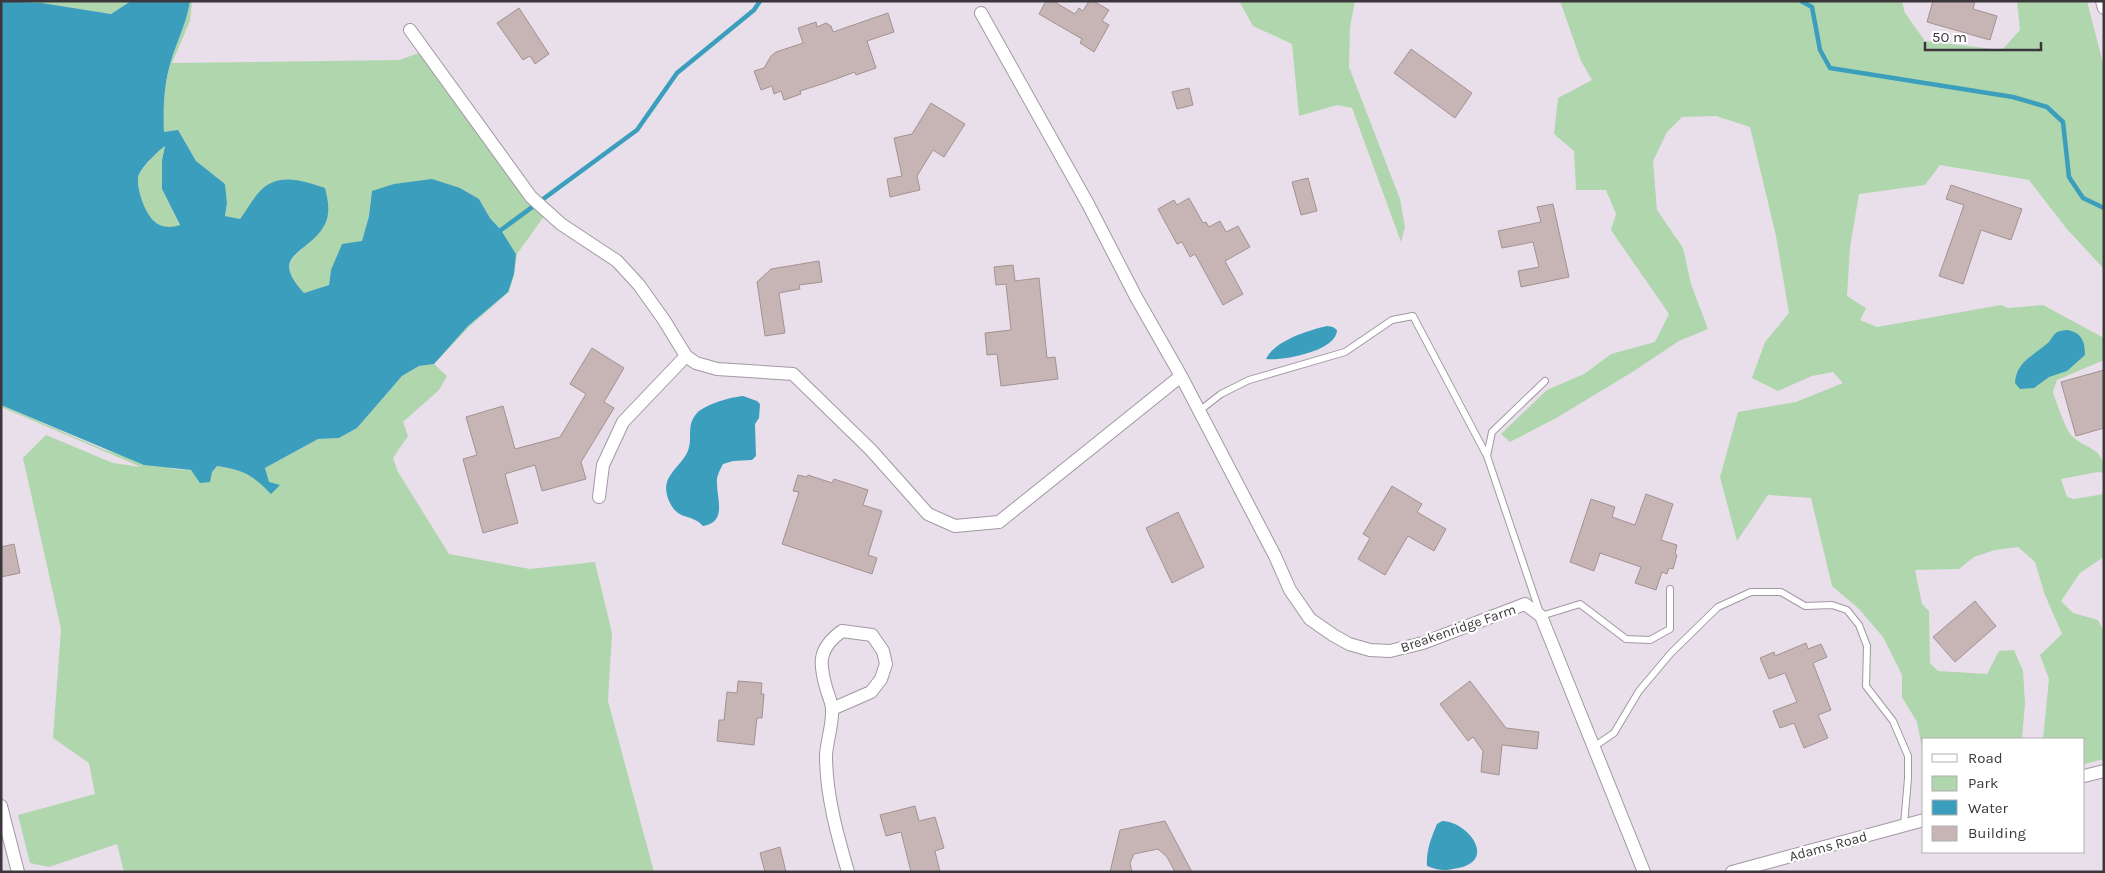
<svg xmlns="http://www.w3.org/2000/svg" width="2105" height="873" viewBox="0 0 2105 873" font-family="Karla,sans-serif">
  <rect width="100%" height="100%" fill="#e9dfeb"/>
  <path fill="#b0d6ad" d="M3 1H131L111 14 42 3Z
    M190 1H192L190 21 172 63 399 60 425 51 545 215 517 254 514 275 509 292 469 327 434 364 447 376 439 390 403 422 408 436 393 458 398 472 449 554 530 569 595 562 612 633 608 701 654 872H124L117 844 49 867 30 863 18 815 95 794 89 763 53 738 61 629 23 458 46 435 113 463 141 467 1 407V405L105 450 174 469 212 472 217 466C243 470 253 475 271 493L265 468 318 439 339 438 357 428 402 376 419 366 434 364 468 326 508 292 516 254 501 230 490 218 479 199 460 188 372 191 369 216 362 241 331 270 329 285 304 293C284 271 284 262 308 244L250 207 240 219 225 216 227 203 225 184 196 161 178 131 164 132C163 109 164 84 171 61 177 41 187 22 190 1Z
    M1239 1H1355L1350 27 1349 67 1400 199 1405 227 1401 242 1352 108 1337 105 1299 116 1292 44 1253 26Z
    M1560 1H1902L1905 13 1925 41 2002 50 2020 30 2017 1H2087L2104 67V269L2066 228 2029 180 1940 165 1925 185 1859 194 1850 247 1847 296 1866 308 1860 320 1877 327 2001 305 2008 308 2043 305 2104 338V360L2057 380 2053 392C2056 401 2066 431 2072 436 2086 450 2104 446 2104 473L2098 472 2061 479 2067 497 2074 499 2104 494V557L2080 573 2061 601 2073 613 2098 620 2104 632V759L2084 764V739H2043L2049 679 2040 655 2062 634 2045 595 2035 562 2018 547 1995 550 1974 557 1959 569 1915 570 1922 604 1929 611 1930 663 1938 671 1987 674 1999 651 2014 650 2023 671 2025 703 2022 739H1924V758L1917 722 1902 697V675L1883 637 1859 609 1832 586 1811 498 1768 495 1737 541 1720 477 1738 412 1796 402 1843 383 1833 372 1812 376 1778 391 1752 378 1765 342 1789 313 1776 236 1750 127 1716 116 1682 117 1667 132 1653 161 1657 210 1683 248 1691 284 1708 329 1679 341 1634 371 1558 417 1510 442 1501 434 1547 390 1584 374 1611 354 1655 342 1669 314 1611 230 1616 214 1606 190H1576L1574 151 1554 134 1558 98 1592 80 1581 61Z
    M165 145 162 160V189L180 226C176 226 172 228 168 228 149 226 135 195 138 178 140 169 158 151 165 145Z"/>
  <path fill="#3a9ebc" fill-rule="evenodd" d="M1 1 42 3 111 14 131 1H190C187 22 177 41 171 61 164 83 163 109 164 132L178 130 196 161 225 184 227 203 225 216 240 219C247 210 253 198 261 190 280 172 303 181 325 188 328 200 331 214 324 226 307 255 268 254 304 293L329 285 331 270 342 244 362 241 369 216 372 191 394 184 432 179 460 188 479 199 490 218 501 230 516 254 514 274 508 292 468 326 434 364 419 366 402 376 357 428 339 438 318 439 265 468 269 482 280 485 271 494C253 475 243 470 217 466L212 472 210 482 200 483 191 470 144 465 1 405ZM165 146 162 160V189L180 225C171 228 161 228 154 221 145 213 137 191 138 178 139 169 158 151 165 146Z
    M1327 326 1333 327 1337 330C1337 351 1283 361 1266 359 1274 341 1309 330 1327 326Z
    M2068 330C2082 333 2085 342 2085 355L2067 371 2049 377 2034 388 2020 389 2015 383C2016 361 2035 355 2049 342 2051 339 2054 334 2057 332 2059 331 2065 330 2068 330Z
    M743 396 757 401 760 404 759 418 755 424 756 456 752 460 733 461 723 464C720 470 716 477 717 483 717 500 727 522 703 526 691 513 679 521 670 503 658 478 677 471 687 453 694 439 685 426 697 413 706 404 731 397 743 396Z
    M1442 821C1467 821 1498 860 1458 868 1445 871 1439 871 1427 866 1426 851 1431 838 1437 824Z"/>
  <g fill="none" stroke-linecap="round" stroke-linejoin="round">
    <path stroke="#3a9ebc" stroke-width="4.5" d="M1801 1 1812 7 1820 50 1830 68 2013 97 2047 107 2063 122 2069 177 2083 198 2104 208
      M501 230 637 130 677 73 754 10 760 1"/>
  </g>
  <path fill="#c6b5b4" stroke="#a39291" d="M1046 1H1053L1075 14 1079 8 1083 11 1089 1H1093L1109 10 1102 21 1109 25 1094 52 1080 43 1082 39 1039 14Z
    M1933 1H1975L1973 9 1997 16 1990 40 1927 22Z
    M519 8 549 54 535 64 530 56 523 60 497 23Z
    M888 13 894 32 867 41 876 68 856 75 855 72 825 83 800 91 801 94 784 100 781 91 774 94 772 86 761 90 754 71 764 68 771 56 776 52 803 43 798 28 816 22 817 27 826 23 831 26 833 32Z
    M1411 49 1472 93 1455 118 1394 73Z
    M1189 88 1193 105 1177 109 1172 92Z
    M931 103 965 124 944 157 933 150 917 176 920 190 890 197 887 179 902 176 894 138 912 134Z
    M1308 178 1317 211 1301 215 1292 182Z
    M1951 185 2022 209 2011 240 1981 230 1963 284 1939 276 1964 205 1946 199Z
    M1189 198 1203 223 1206 222 1209 227 1220 221 1226 232 1238 226 1250 247 1225 261 1243 294 1223 305 1195 254 1190 257 1182 242 1177 244 1158 209 1174 200 1177 205Z
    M1553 204 1569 277 1521 287 1518 271 1539 267 1533 242 1502 248 1498 231 1541 222 1537 207Z
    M819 261 822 282 799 285 800 289 779 293 785 333 765 336 757 282 771 269Z
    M1013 265 1015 281 1039 278 1047 358 1055 357 1058 379 1001 386 997 354 987 355 985 333 1011 330 1006 284 996 285 994 267Z
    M592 348 624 368 604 402 614 408 581 462 586 479 542 491 535 465 505 474 518 523 483 533 463 459 477 455 466 417 503 406 515 449 560 437 586 394 570 384Z
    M2104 370V428L2076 436 2061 382Z
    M798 475 807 477 808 475 832 483 834 479 868 490 863 505 882 511 868 555 877 558 872 574 782 544 799 492 793 491Z
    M1392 486 1422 504 1417 512 1446 529 1434 551 1408 536 1385 575 1358 559 1370 538 1363 534Z
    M1646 494 1673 504 1661 540 1677 545 1675 554 1677 555 1673 569 1669 568 1667 574 1662 572 1656 590 1635 583 1641 567 1600 553 1594 571 1570 562 1591 499 1615 507 1612 517 1635 525Z
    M1178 512 1204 567 1172 583 1146 528Z
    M14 544 20 573 1 577V547Z
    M1975 601 1996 626 1955 662 1933 637Z
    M1806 643 1808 649 1821 644 1827 657 1813 663 1831 710 1818 715 1828 738 1804 748 1794 723 1780 728 1773 711 1797 702 1785 673 1769 679 1760 658 1774 652 1775 656Z
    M738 681 762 683 761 694H764L762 718H757L754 745 717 741 719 720H724L727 692 737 693Z
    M1470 681 1506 728 1539 732 1537 749 1502 745 1499 775 1481 772 1483 751 1473 737 1468 741 1440 704Z
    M915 806 919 821 935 817 944 848 935 851 940 872H911L901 832 886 836 880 815Z
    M1165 821 1192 872H1175L1167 857 1158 849 1134 854 1130 863 1132 872H1110L1120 830Z
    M780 847 786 872H765L760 853Z"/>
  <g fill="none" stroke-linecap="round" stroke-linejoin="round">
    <g stroke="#a198a3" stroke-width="8">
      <path id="service" d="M1545 381 1492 432 1487 456 1541 616 1580 604 1626 639 1650 640 1670 629V589
        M1199 411 1221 394 1249 380 1345 352 1392 320 1413 316 1487 456
        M1595 746 1614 733 1639 691 1671 653 1718 607 1751 592H1781L1805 606 1832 605 1847 610 1859 625 1867 646 1866 686 1893 721 1908 756V778L1904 825"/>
    </g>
    <g stroke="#a198a3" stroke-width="14">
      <path id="minor" d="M2102 1 2104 8
        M981 13 1088 204 1136 297 1181 376 1275 556 1290 590 1310 619 1333 635 1349 644 1370 650 1390 651 1423 643 1525 604 1541 616 1644 872
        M410 30 531 197 561 224 617 261 639 285 664 320 686 356 696 363 717 369 793 374 871 450 928 514 955 526 999 522 1181 376
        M599 497 603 465 623 422 686 356
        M832 709 871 692 881 679 886 664 883 651 872 635 842 631C817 649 819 664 827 691 829 697 832 704 832 709 833 724 827 740 826 755 826 795 837 834 848 872
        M2084 776 2104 771
        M1 806 18 872
        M1732 872 1924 820"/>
    </g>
    <use href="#service" stroke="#fff" stroke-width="6"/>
    <use href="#minor" stroke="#fff" stroke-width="12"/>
  </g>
  <g text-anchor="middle" stroke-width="4.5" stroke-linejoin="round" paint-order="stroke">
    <g font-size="14" fill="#3b363b" stroke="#fff">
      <text transform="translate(1458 628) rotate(-19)" y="5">Breakenridge Farm</text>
      <text transform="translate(1828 846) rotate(-15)" y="5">Adams Road</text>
    </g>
  </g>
  <rect width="2105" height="873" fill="none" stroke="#3b363b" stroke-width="5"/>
  <rect x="1922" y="738" width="162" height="115" fill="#ffffff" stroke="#b1afb1"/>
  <rect x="1932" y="754" width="25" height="8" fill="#ffffff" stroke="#b1afb1"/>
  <text x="1968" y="763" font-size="15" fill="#3b363b">Road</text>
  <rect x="1932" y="776" width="25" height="15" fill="#b0d6ad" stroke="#b1afb1"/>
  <text x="1968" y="788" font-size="15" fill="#3b363b">Park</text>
  <rect x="1932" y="800" width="25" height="15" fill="#3a9ebc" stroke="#b1afb1"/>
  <text x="1968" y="813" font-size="15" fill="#3b363b">Water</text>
  <rect x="1932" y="826" width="25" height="15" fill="#c6b5b4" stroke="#b1afb1"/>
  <text x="1968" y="838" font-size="15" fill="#3b363b">Building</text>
  <path d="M1925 42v8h116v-8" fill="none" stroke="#3b363b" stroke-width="2.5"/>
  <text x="1932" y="42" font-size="15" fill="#3b363b" stroke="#ffffff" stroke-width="4" paint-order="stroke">50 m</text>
</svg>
